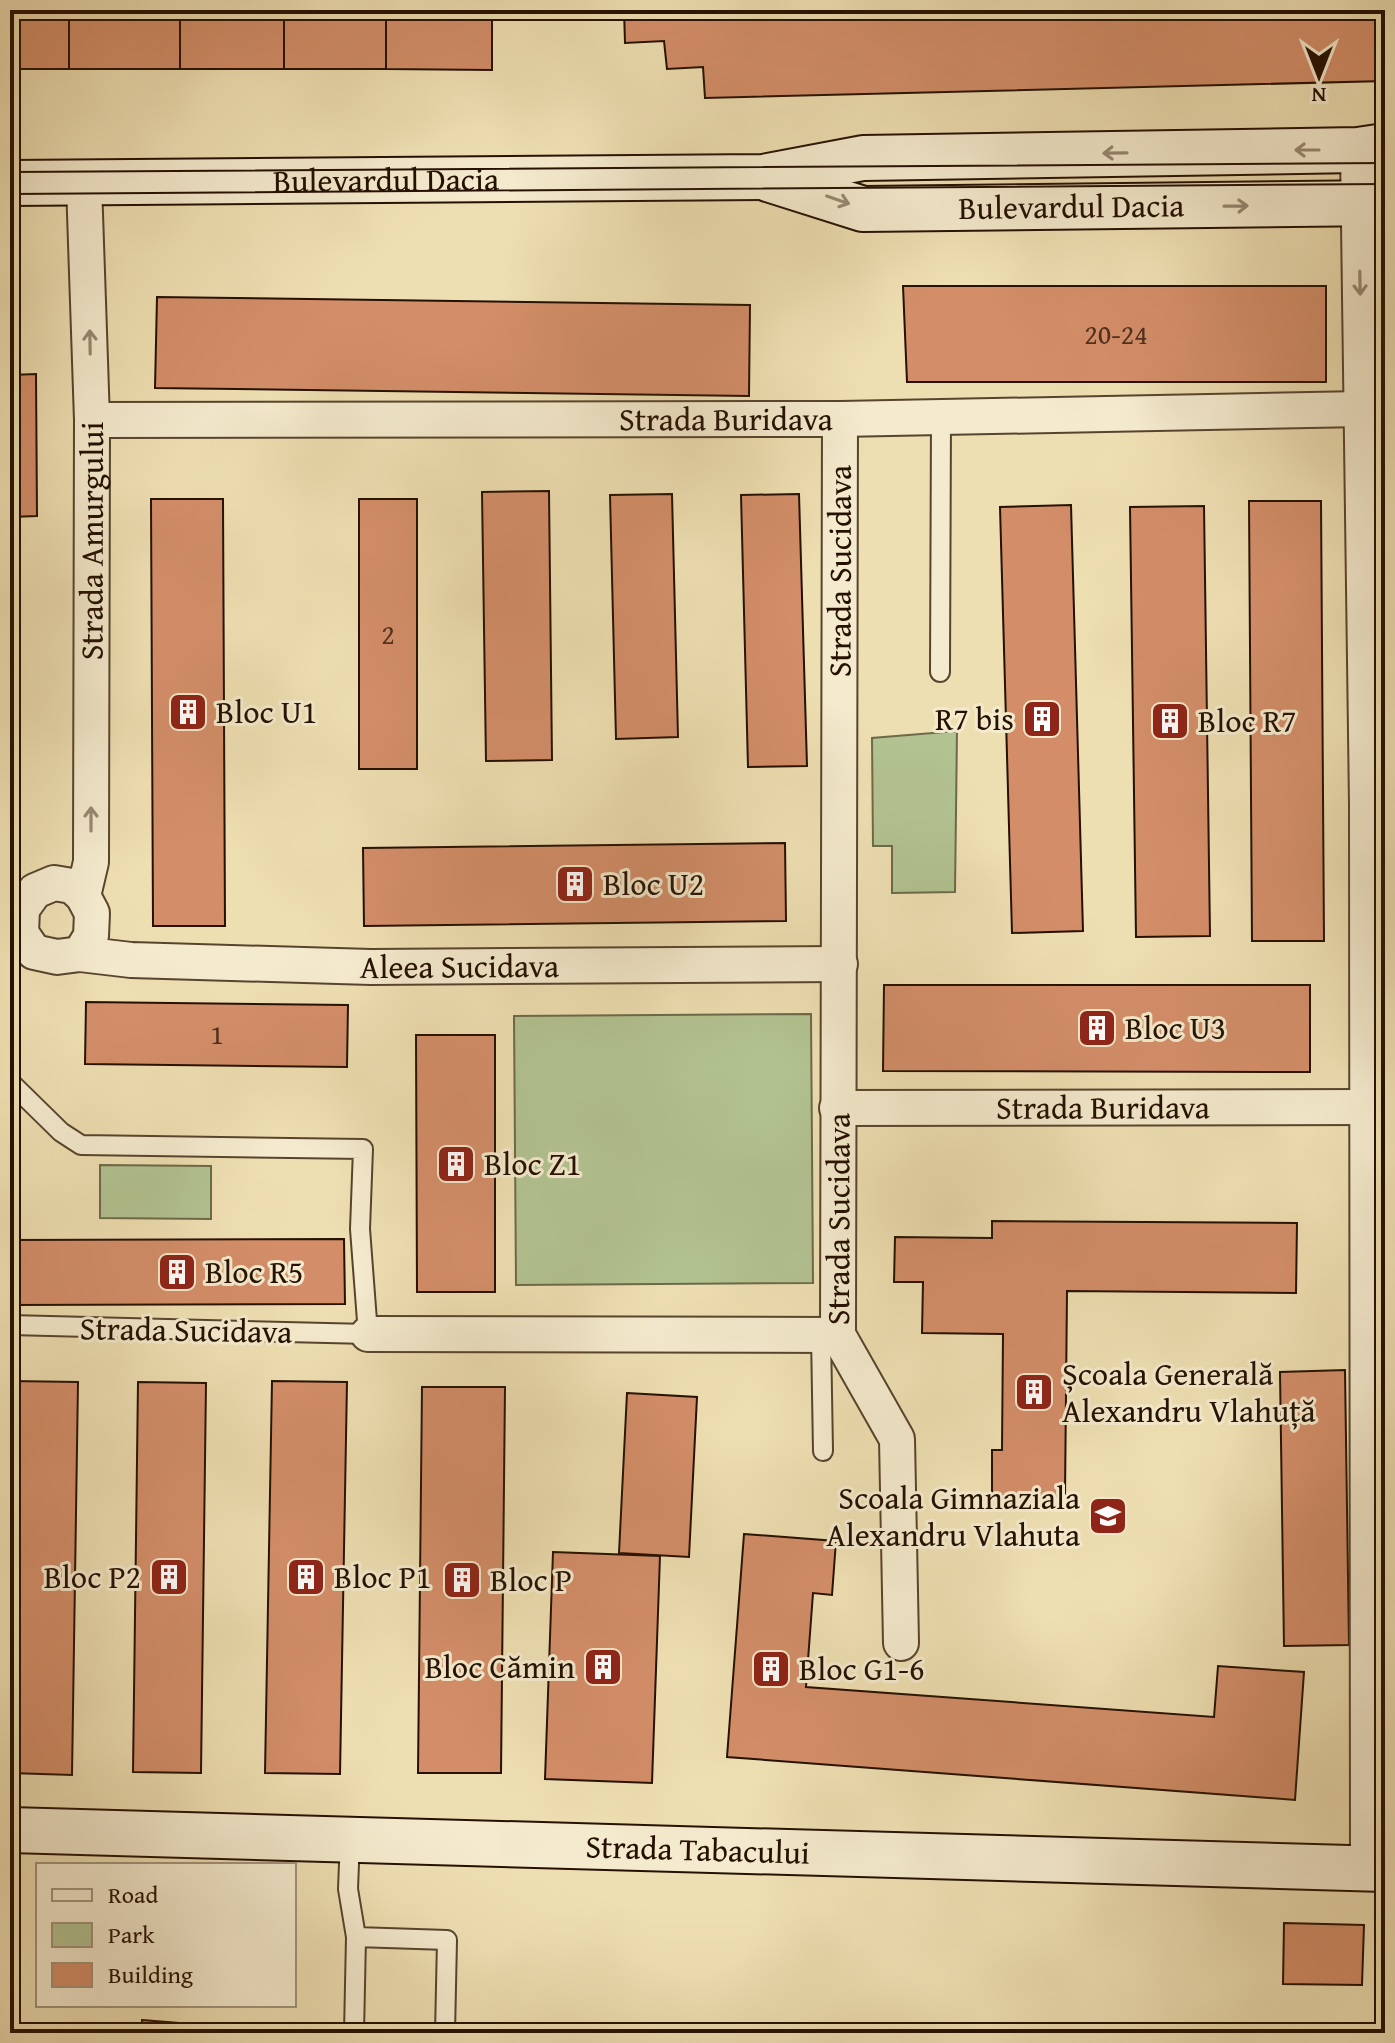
<svg xmlns="http://www.w3.org/2000/svg" width="1395" height="2043" viewBox="0 0 1395 2043" font-family="'Gentium Book Plus',serif">
  <rect width="100%" height="100%" fill="#eedfb2"/>
  <filter id="stains"><feTurbulence type="fractalNoise" baseFrequency=".0025" numOctaves="4"/><feColorMatrix values="0 0 0 0 .2 0 0 0 0 .09 0 0 0 0 .02 0 0 0 .5 -.17"/></filter>
  <radialGradient id="worn" r=".72"><stop offset=".6" stop-color="#630" stop-opacity="0"/><stop offset="1" stop-color="#630" stop-opacity=".3"/></radialGradient>
  <path fill="#b2c391" stroke="#6c6a4a" stroke-width="2" d="M957 731 955 892 892 893V846H873L872 738Z
    M811 1014 813 1283 516 1285 514 1016Z
    M100 1165 211 1166V1219L100 1218Z"/>
  <path fill="#d38e69" stroke="#251002" stroke-width="2" d="M10 10H69V69H10Z
    M69 10H180V69H69Z
    M180 10H284V69H180Z
    M284 10H386V69H284Z
    M386 10H492V70L386 69Z
    M624 10H1385V81L705 98 703 67 667 69 664 41 625 43Z
    M903 286H1326V382H907Z
    M157 297 750 305 749 396 155 388Z
    M36 374 37 516 10 517V375Z
    M549 491 552 760 486 761 482 492Z
    M672 494 678 737 616 739 610 495Z
    M799 494 807 766 748 767 741 495Z
    M151 499H223L225 926H153Z
    M359 499H417V769H359Z
    M1249 501H1321L1324 941H1252Z
    M1071 505 1083 931 1012 933 1000 507Z
    M1204 506 1210 936 1136 937 1130 507Z
    M10 641H16L19 866H10Z
    M10 641H16L19 866H10Z
    M785 843 786 921 364 926 363 848Z
    M884 985H1310V1072L883 1071Z
    M86 1002 348 1005 347 1067 85 1064Z
    M416 1035H495V1292H417Z
    M992 1221 1297 1223 1296 1293 1067 1291 1065 1496 992 1495V1450H1002L1003 1334 922 1333 923 1282H894L895 1237 992 1238Z
    M344 1239 345 1304 10 1305V1240Z
    M1345 1370 1349 1645 1284 1646 1280 1372Z
    M10 1381 78 1382 72 1775 10 1773Z
    M272 1381 347 1382 340 1774 265 1773Z
    M138 1382 206 1383 201 1773 133 1772Z
    M422 1387H505L501 1773H418Z
    M627 1393 697 1397 689 1557 619 1553Z
    M744 1534 836 1541 832 1595 813 1593 806 1687 1214 1717 1218 1666 1304 1672 1295 1800 727 1757Z
    M553 1552 660 1556 652 1783 545 1779Z
    M1284 1923 1364 1925 1362 1985 1283 1984Z
    M142 2020 229 2027 327 2029V2033H142Z"/>
  <g fill="none" stroke-linecap="round" stroke-linejoin="round">
    <g stroke="#57442e" stroke-width="22">
      <path id="lane" d="M1364 502H1385
        M940 672 941 416
        M10 1082 61 1132 81 1145 363 1149 360 1229 368 1334 10 1325
        M821 1335 823 1451
        M350 1838 348 1889 356 1937 354 2033
        M356 1937 447 1940 445 2033"/>
    </g>
    <g stroke="#57442e" stroke-width="38">
      <g id="street">
        <path d="M1358 150 1367 805 1368 1868"/>
        <path id="s1" d="M92 420 840 419 1362 409"/>
        <path d="M54 883 72 886 83 896 92 913 91 936 80 954 57 957 34 952 21 933 22 909 35 891Z"/>
        <path id="s2" d="M83 896 91 862 92 420 84 184"/>
        <path id="s3" d="M80 954 131 960 371 967 840 964"/>
        <path id="s4" d="M837 1108 1368 1107"/>
        <path id="s5" d="M368 1334 838 1335 840 419"/>
        <path d="M838 1335 897 1439 901 1643"/>
      </g>
    </g>
    <g stroke="#251002" stroke-width="48">
      <g id="secondary">
        <path id="s6" d="M768 179 863 209 1385 203"/>
        <path id="s7" d="M10 183 763 177 863 158 1358 150 1385 146"/>
        <path id="s8" d="M10 1830 1385 1869"/>
      </g>
    </g>
    <use href="#lane" stroke="#f4eacd" stroke-width="18"/>
    <use href="#street" stroke="#f4eacd" stroke-width="34"/>
    <use href="#secondary" stroke="#f4eacd" stroke-width="44"/>
    <path stroke="#251002" stroke-width="2" d="M10 172 1385 163
      M10 194 1385 184"/>
  </g>
  <defs><path id="oneway-shaft" d="M-6 0H5M1.5-3L5.5 0L1.5 3" fill="none" stroke-width="1.6" stroke-linecap="round" stroke-linejoin="round" transform="scale(2)"/></defs>
  <g stroke="#978872">
    <use href="#oneway-shaft" transform="translate(1307 150) rotate(-180)"/>
    <use href="#oneway-shaft" transform="translate(1115 153) rotate(179)"/>
    <use href="#oneway-shaft" transform="translate(838 200) rotate(19)"/>
    <use href="#oneway-shaft" transform="translate(1236 206) rotate(-1)"/>
    <use href="#oneway-shaft" transform="translate(1360 283) rotate(89)"/>
    <use href="#oneway-shaft" transform="translate(90 342) rotate(-91)"/>
    <use href="#oneway-shaft" transform="translate(91 819) rotate(-90)"/>
  </g>
  <defs>
    <g id="building-square" transform="scale(2)"><rect x="-9" y="-9" width="18" height="18" rx="4" fill="#8f2418" stroke="#f4eacd"/><path d="M-4-6H4V6H1V3H-1V6H-4ZM-2.5-4.3h1.7v1.8h-1.7ZM.8-4.3h1.7v1.8H.8ZM-2.5-1h1.7V.8h-1.7ZM.8-1h1.7V.8H.8Z" fill="#fff"/></g>
    <g id="school-square" transform="scale(2)"><rect x="-9" y="-9" width="18" height="18" rx="4" fill="#8f2418" stroke="#f4eacd"/><path d="M0-5L7-2L0 1L-7-2ZM-4 1L0 2.5L4 1V4Q0 6-4 4Z" fill="#fff"/></g>
  </defs>
  <g fill-rule="evenodd">
    <use href="#building-square" x="188" y="712"/>
    <use href="#building-square" x="1042" y="719"/>
    <use href="#building-square" x="1170" y="721"/>
    <use href="#building-square" x="575" y="884"/>
    <use href="#building-square" x="1097" y="1028"/>
    <use href="#building-square" x="456" y="1164"/>
    <use href="#building-square" x="177" y="1272"/>
    <use href="#building-square" x="1034" y="1392"/>
    <use href="#school-square" x="1108" y="1516"/>
    <use href="#building-square" x="169" y="1577"/>
    <use href="#building-square" x="306" y="1577"/>
    <use href="#building-square" x="462" y="1580"/>
    <use href="#building-square" x="603" y="1667"/>
    <use href="#building-square" x="771" y="1669"/>
  </g>
  <g text-anchor="middle" stroke-width="6" stroke-linejoin="round" paint-order="stroke">
    <g font-size="28" fill="#50301c">
      <text x="1116" y="344">20-24</text>
      <text x="388" y="644">2</text>
      <text x="217" y="1044">1</text>
    </g>
    <g font-size="32" fill="#251002" stroke="#f4eacd">
      <text dy="11" stroke="none"><textPath href="#s7" startOffset="376">Bulevardul Dacia</textPath></text>
      <text dy="11" stroke="none"><textPath href="#s6" startOffset="308">Bulevardul Dacia</textPath></text>
      <text dy="11" stroke="none"><textPath href="#s1" startOffset="634">Strada Buridava</textPath></text>
      <text dy="11" stroke="none"><textPath href="#s2" startOffset="356">Strada Amurgului</textPath></text>
      <text dy="11" stroke="none"><textPath href="#s5" startOffset="1234">Strada Sucidava</textPath></text>
      <text dy="11" stroke="none"><textPath href="#s3" startOffset="380">Aleea Sucidava</textPath></text>
      <text dy="11" stroke="none"><textPath href="#s4" startOffset="266">Strada Buridava</textPath></text>
      <text dy="11" stroke="none"><textPath href="#s5" startOffset="586">Strada Sucidava</textPath></text>
      <text transform="translate(186 1330) rotate(1)" y="11">Strada Sucidava</text>
      <text dy="11" stroke="none"><textPath href="#s8" startOffset="688">Strada Tabacului</textPath></text>
    </g>
    <g font-size="32" fill="#251002" stroke="#f4eacd" text-anchor="start">
      <text x="216" y="723">Bloc U1</text>
      <text x="1014" y="730" text-anchor="end">R7 bis</text>
      <text x="1198" y="732">Bloc R7</text>
      <text x="603" y="895">Bloc U2</text>
      <text x="1125" y="1039">Bloc U3</text>
      <text x="484" y="1175">Bloc Z1</text>
      <text x="205" y="1283">Bloc R5</text>
      <text x="1062" y="1385">Școala Generală<tspan x="1062" dy="37">Alexandru Vlahuță</tspan></text>
      <text x="1080" y="1509" text-anchor="end">Scoala Gimnaziala<tspan x="1080" dy="37">Alexandru Vlahuta</tspan></text>
      <text x="141" y="1588" text-anchor="end">Bloc P2</text>
      <text x="334" y="1588">Bloc P1</text>
      <text x="490" y="1591">Bloc P</text>
      <text x="575" y="1678" text-anchor="end">Bloc Cămin</text>
      <text x="799" y="1680">Bloc G1-6</text>
    </g>
  </g>
  <rect width="1395" height="2043" fill="none" stroke="#eedfb2" stroke-width="40"/>
  <rect x="12" y="12" width="1371" height="2019" fill="none" stroke="#251002" stroke-width="4"/>
  <rect x="20" y="20" width="1355" height="2003" fill="none" stroke="#251002" stroke-width="2"/>
  <rect x="36" y="1863" width="260" height="144" fill="#f4eacd" stroke="#a1937c" stroke-width="2"/>
  <rect x="52" y="1889" width="40" height="12" fill="#f4eacd" stroke="#a1937c" stroke-width="2"/>
  <text x="108" y="1903" font-size="24" fill="#251002">Road</text>
  <rect x="52" y="1923" width="40" height="24" fill="#b2c391" stroke="#a1937c" stroke-width="2"/>
  <text x="108" y="1943" font-size="24" fill="#251002">Park</text>
  <rect x="52" y="1963" width="40" height="24" fill="#d38e69" stroke="#a1937c" stroke-width="2"/>
  <text x="108" y="1983" font-size="24" fill="#251002">Building</text>
  <g transform="translate(1319 76) rotate(180)" stroke="#f4eacd" stroke-width="6" paint-order="stroke">
  <path d="M0-6L14 30L0 20L-14 30Z" fill="#251002"/>
  <text y="-12" font-size="22" font-weight="bold" text-anchor="middle" fill="#251002">N</text>
  </g>
  <rect width="100%" height="100%" filter="url(#stains)"/>
  <rect width="100%" height="100%" fill="url(#worn)"/>
</svg>
